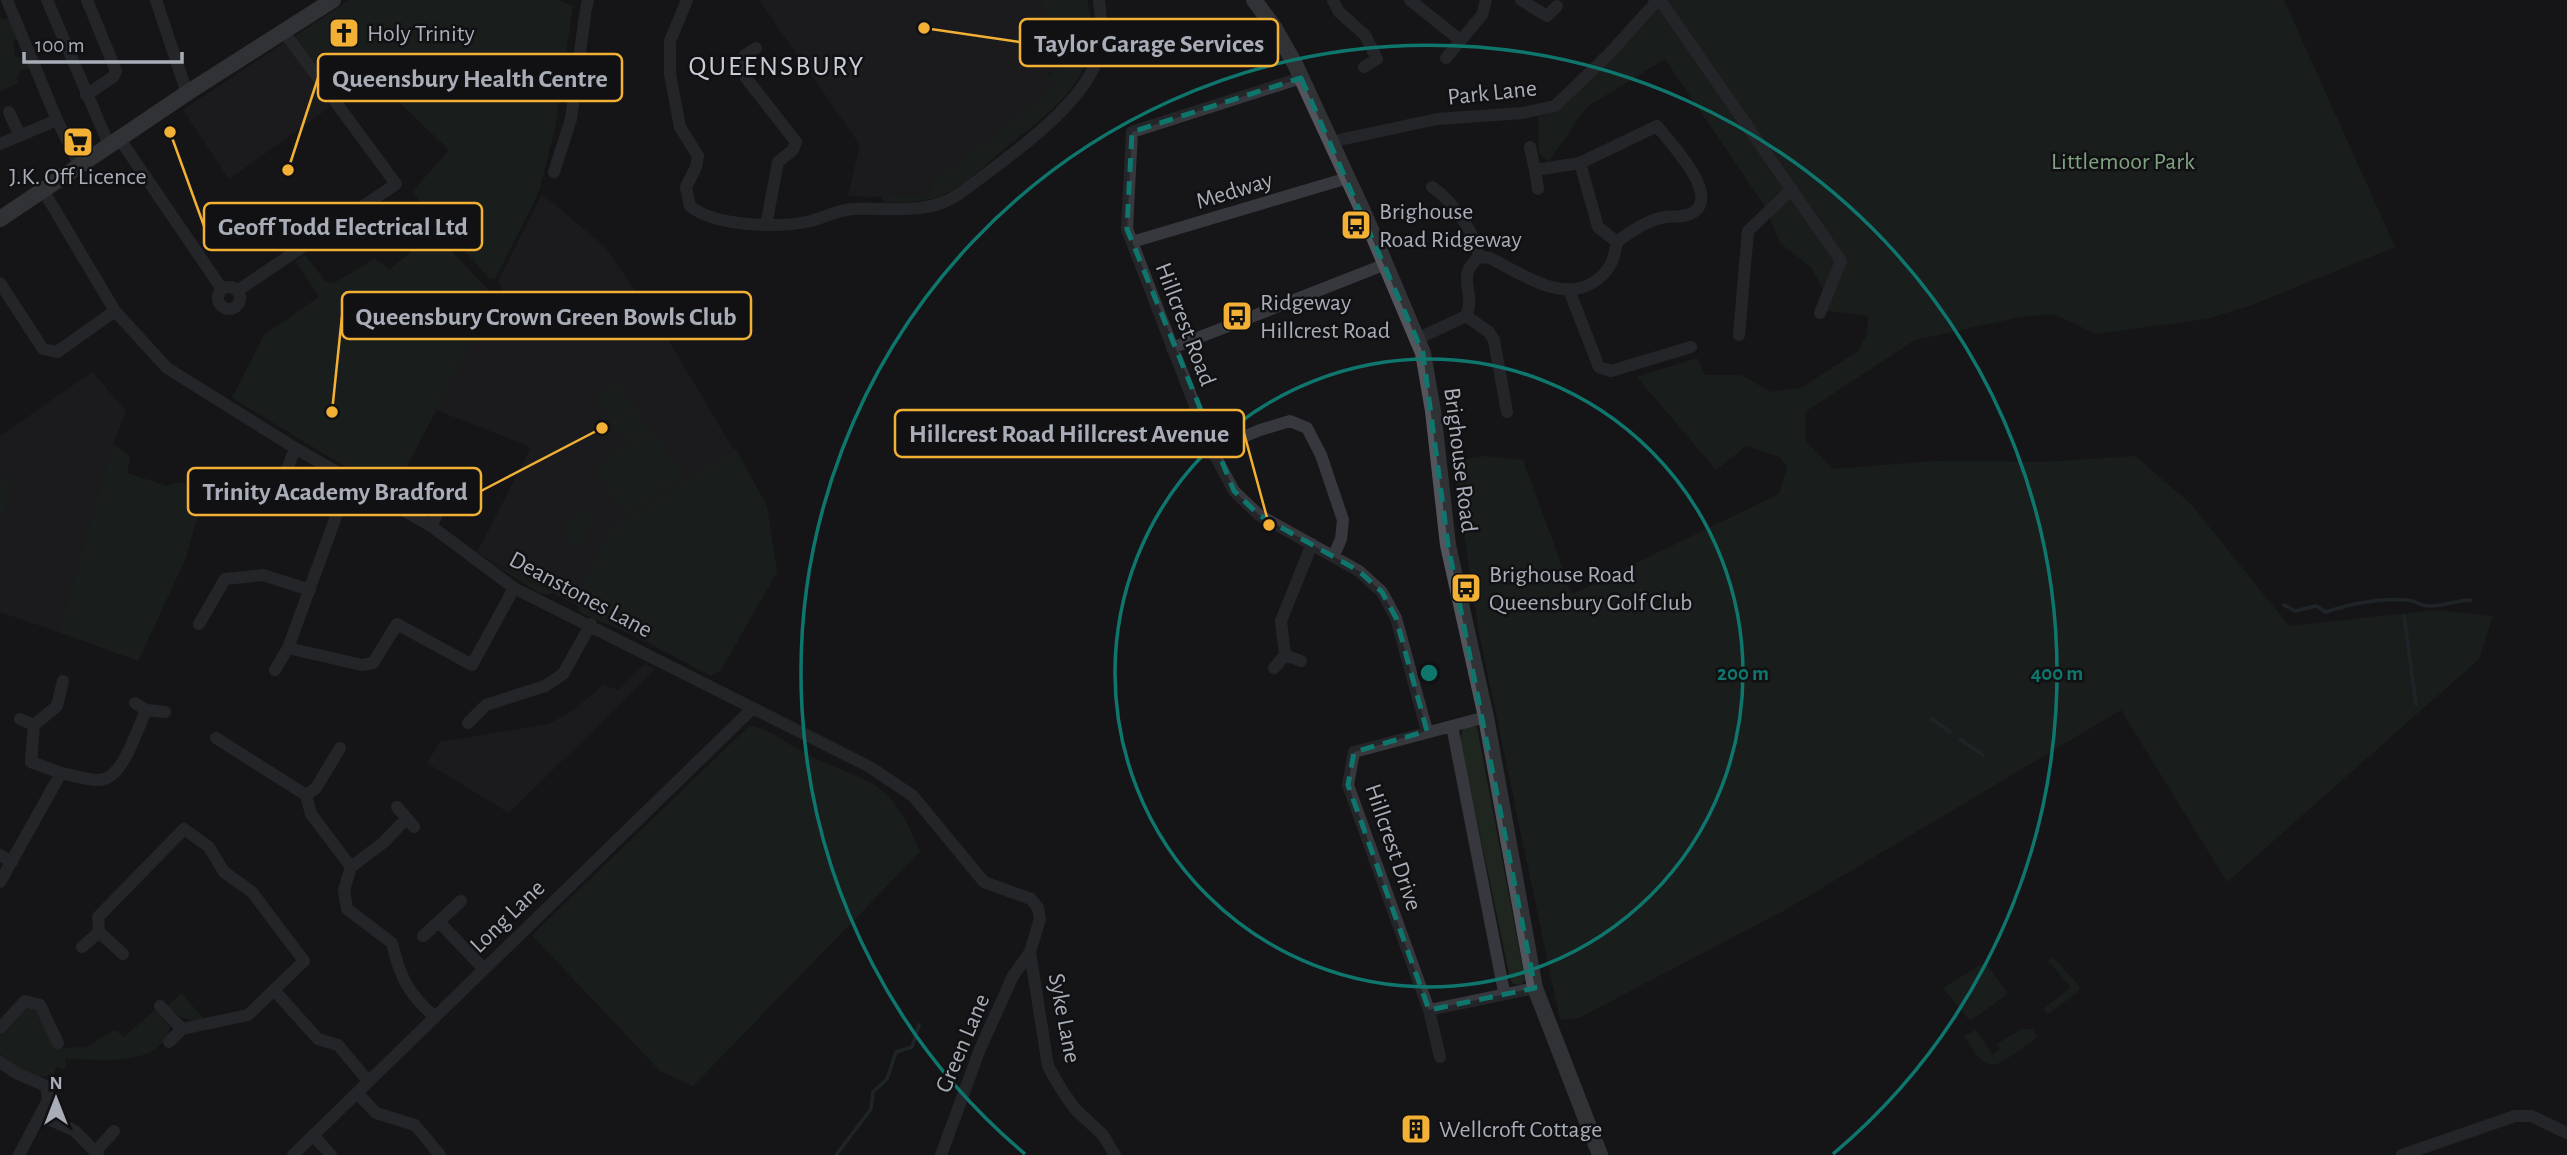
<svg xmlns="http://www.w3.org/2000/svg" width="2567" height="1155" viewBox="0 0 2567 1155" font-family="'Alegreya Sans',sans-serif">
  <rect width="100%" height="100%" fill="#161618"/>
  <path fill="#222225" d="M759 0H1039L1077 53 1047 75 1056 87 929 185 934 192 930 195 865 197 848 195 860 145Z
    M285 42 330 107 229 179 183 110Z
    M542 194 605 247 661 328 767 506 777 572 721 670 711 676 477 553 530 450 526 445 436 410 495 297 504 292 498 281Z
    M92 372 126 411 113 444 59 632 0 612V436Z
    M645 664 655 669 509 813 427 763 440 742 549 724 575 709 603 685 619 690Z"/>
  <path fill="#1e261f" d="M349 0H557L573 6 555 128 539 192 495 279 489 278 412 192 449 150 375 79 339 103 294 37Z
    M1039 0H1087C1107 77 1054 108 1002 151 982 167 961 189 937 197 920 203 901 202 883 202V196L930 195 933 192 929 185 1055 87 1047 76 1077 53Z
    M1647 0H2284L2395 247 2249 306 2206 319 2096 334 2054 314 2020 317 1915 340 1805 412 1806 441 1833 469 1934 461 2043 462 2135 456 2191 504 2289 626 2437 610 2493 616 2479 659 2227 882 2121 710 1785 910 1579 1018 1560 1020 1479 633 1453 461 1485 456 1523 460 1572 594 1779 494 1787 467 1780 457 1746 446 1716 470 1637 377 1697 358 1705 375H1741L1771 392 1801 388 1858 351 1867 334 1868 316 1827 311 1822 288 1812 268 1780 243 1766 208 1665 59 1587 107 1548 162 1539 153 1538 117C1567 112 1633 35 1657 11Z
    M0 17 3 20 11 17 19 39 13 41 15 56 28 62 32 69 22 70 17 77 19 83 0 91Z
    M434 233 495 297 392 495 232 398 264 335 319 297 295 261 305 255 325 281 334 283 374 259 390 269Z
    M617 381 649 427 625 443 594 397Z
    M651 429 683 476 626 515 594 467Z
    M113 444 130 456 127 473 167 486C181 478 192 486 204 495L185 560 138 661 59 632Z
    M736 449 767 506 777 572 721 670 711 676 647 641 581 613 575 600 613 527Z
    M0 475 13 479 2 517 0 516Z
    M578 509H588L593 521 579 545 569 541C565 529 569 518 578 509Z
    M487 560 550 591 559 589 549 595 539 593Z
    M1472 725 1477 727 1525 980 1521 985 1513 984 1510 978 1460 740 1463 729Z
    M749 726C769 728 781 740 798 749 863 786 888 769 920 852L693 1086 660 1071 532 935Z
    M2053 957 2080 987 2078 992 2048 1014 2043 1009 2071 987 2048 961Z
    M1985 962 2008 994 1970 1021 1943 988Z
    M181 993 203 1018C188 1024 178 1016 168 1006Z
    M27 1005 43 1011 61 1048 86 1047 115 1030 124 1037 155 1010 170 1027C162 1068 97 1060 66 1058L65 1069 56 1067 54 1074C35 1084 14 1065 0 1054V1036Z
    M2021 1029H2032L2037 1035 2033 1041C1995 1065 1991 1081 1964 1036L1976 1030 1993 1055 2000 1049 1997 1044Z"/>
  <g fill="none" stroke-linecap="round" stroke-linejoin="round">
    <path stroke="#2c353c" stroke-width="3.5" d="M2284 605 2295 611 2316 606 2326 612C2354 603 2379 598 2407 600 2414 600 2421 606 2428 606 2443 607 2456 600 2471 600
      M2404 616 2416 704
      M1932 719 1950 732
      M1960 739 1983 755
      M836 1155 871 1109 873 1092 887 1079 896 1052 912 1047 919 1025"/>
    <path stroke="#37383d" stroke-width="12" d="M7 0 57 120 80 166
      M47 0 109 145
      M156 0 187 93
      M687 0 670 41V74L680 127 698 156 696 167 686 187 690 206C715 227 780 228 811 221 825 217 838 210 853 209 889 207 927 216 959 194 1000 163 1082 108 1097 59 1104 40 1101 20 1099 0
      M1333 0 1339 12 1365 35 1377 59 1364 67
      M1410 0 1460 40
      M1521 0 1547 16 1557 6
      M1660 0 1841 261 1820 313
      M586 9 588 0
      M756 48 744 56 746 78 796 142 793 150 778 162 766 225
      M1446 58 1482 15 1486 0
      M1301 78 1132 132 1127 229 1212 450 1234 491 1259 515 1359 571 1382 592 1396 618 1427 731
      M86 95 113 77 116 71 87 0
      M9 112 20 136
      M119 138 222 289
      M1330 142 1437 119 1523 113 1555 106 1609 54 1658 0
      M0 144 57 120
      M1530 147 1535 170 1580 163
      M1535 170 1538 189
      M554 172 571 119 585 15
      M1432 187C1452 200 1476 234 1479 257
      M43 190 115 311 167 368 295 448 431 526 514 588 870 767 913 796 984 882 1031 899 1038 908 1040 919 1030 952 1013 976 980 1049 941 1155
      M1132 242 1348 178
      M0 283 43 349 57 352 115 311
      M218 298a11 11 0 1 1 22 0a11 11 0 1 1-22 0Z
      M1569 290 1599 367 1611 371 1691 347
      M237 291 396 184 284 32
      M1466 316 1489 332 1494 340 1507 412
      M1739 335 1748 231 1792 189
      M1417 339 1466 316C1477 291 1454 277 1479 257L1490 258C1522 274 1563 305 1597 280 1611 269 1614 259 1617 242L1598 227 1580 163 1657 126C1670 143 1728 202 1687 215 1681 217 1672 216 1665 217 1647 220 1631 231 1617 242
      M1172 348 1386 264
      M1212 450 1260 430 1290 421 1307 428 1321 455 1343 520 1341 539 1334 555
      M241 509 274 505 295 448
      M431 526 459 473
      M199 624 225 579 263 575 310 590
      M288 648 362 665 373 663 397 624 472 665 514 588
      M1285 655 1301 661
      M1274 668 1285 655 1281 621 1312 544
      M275 670 288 648 350 478
      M135 703 146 710 165 712
      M20 719 34 725
      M468 723 486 705 545 686 563 674 591 624
      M1452 726 1504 992
      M216 738 306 795 311 814 351 867 344 890 347 909 392 943C400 977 408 994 435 1017
      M61 773 31 762 34 725 57 706 63 681
      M306 795 316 788 340 748
      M397 807 414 827
      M0 855 12 862
      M351 867 384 842 405 820
      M0 882 61 773C72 775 87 780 99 780 123 780 137 729 146 710
      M439 922 484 969
      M423 936 461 901
      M82 947 99 932
      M1030 952 1048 1066 1061 1089 1075 1109 1103 1135 1115 1155
      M123 954 99 932 98 917 184 829 209 847 224 872 252 892 304 961 248 1015 182 1029 169 1042
      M274 990 318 1039 338 1045 368 1081
      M160 1006 182 1029
      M1429 1010 1535 988
      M0 1028 25 1001 40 1005 58 1043
      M1440 1057 1429 1010 1348 785 1354 752 1486 717
      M0 1062 16 1073 46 1086 48 1100 19 1155
      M357 1093 376 1113 415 1125 440 1155
      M40 1115 75 1131 98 1155
      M313 1135 331 1155
      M95 1152 114 1131
      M293 1155 752 709
      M2402 1155 2515 1116H2531L2567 1133"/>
    <path stroke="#53555c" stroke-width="16" d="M1254 0 1274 27 1295 64 1363 211 1423 353 1433 411 1448 545 1486 717 1535 988 1600 1155
      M0 219 187 93 333 0"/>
  </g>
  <path d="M0 0H2567V1155H0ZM1301 78 1423 353 1448 545 1535 988 1429 1010 1348 785 1354 752 1427 731 1396 618 1382 592 1359 571 1259 515 1234 491 1127 229 1132 132Z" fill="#161618" fill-opacity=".55" fill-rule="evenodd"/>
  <path fill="none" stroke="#0f766e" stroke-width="5" stroke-dasharray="14 9" stroke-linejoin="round" d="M1301 78 1423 353 1448 545 1535 988 1429 1010 1348 785 1354 752 1427 731 1396 618 1382 592 1359 571 1259 515 1234 491 1127 229 1132 132Z"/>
  <g fill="none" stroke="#0f766e" stroke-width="3.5">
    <circle cx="1429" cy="673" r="314"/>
    <path d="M1025 1154A628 628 0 1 1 1833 1154"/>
  </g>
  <defs>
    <g id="church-square" transform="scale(1.575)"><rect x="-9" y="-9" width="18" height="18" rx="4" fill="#f2b134" stroke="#111113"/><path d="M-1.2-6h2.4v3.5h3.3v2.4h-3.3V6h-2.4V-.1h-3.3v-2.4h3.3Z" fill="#111"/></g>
    <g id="supermarket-square" transform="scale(1.575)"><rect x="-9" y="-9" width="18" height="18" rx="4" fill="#f2b134" stroke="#111113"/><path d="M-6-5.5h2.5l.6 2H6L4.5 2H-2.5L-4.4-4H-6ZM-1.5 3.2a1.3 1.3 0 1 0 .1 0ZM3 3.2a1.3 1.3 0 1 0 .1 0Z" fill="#111"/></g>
    <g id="bus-square" transform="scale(1.575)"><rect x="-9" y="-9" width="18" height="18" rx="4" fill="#f2b134" stroke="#111113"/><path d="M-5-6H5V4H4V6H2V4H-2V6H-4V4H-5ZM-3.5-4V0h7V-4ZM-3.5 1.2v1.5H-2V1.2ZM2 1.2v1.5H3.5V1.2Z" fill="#111"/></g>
    <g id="building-square" transform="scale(1.575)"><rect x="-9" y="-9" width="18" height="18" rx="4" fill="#f2b134" stroke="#111113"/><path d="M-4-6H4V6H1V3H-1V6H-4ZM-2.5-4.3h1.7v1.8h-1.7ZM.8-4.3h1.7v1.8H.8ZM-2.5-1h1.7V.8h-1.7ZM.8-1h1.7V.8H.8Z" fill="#111"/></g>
  </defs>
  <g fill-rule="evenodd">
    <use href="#church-square" x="344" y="33"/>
    <use href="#supermarket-square" x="78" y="142"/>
    <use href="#bus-square" x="1356" y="225"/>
    <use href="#bus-square" x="1237" y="316"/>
    <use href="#bus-square" x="1466" y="588"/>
    <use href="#building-square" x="1416" y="1129"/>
  </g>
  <g text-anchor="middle" stroke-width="5" stroke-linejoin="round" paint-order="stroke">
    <g font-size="24" fill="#a8adb8" stroke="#111113" text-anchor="start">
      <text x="367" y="41">Holy Trinity</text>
      <text x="78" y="184" text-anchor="middle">J.K. Off Licence</text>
      <text x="1379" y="219">Brighouse<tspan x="1379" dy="28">Road Ridgeway</tspan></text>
      <text x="1260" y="310">Ridgeway<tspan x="1260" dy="28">Hillcrest Road</tspan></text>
      <text x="1489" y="582">Brighouse Road<tspan x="1489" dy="28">Queensbury Golf Club</tspan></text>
      <text x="1439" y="1137">Wellcroft Cottage</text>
    </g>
    <g font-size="24" fill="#a8adb8" stroke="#111113">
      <text transform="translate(1492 92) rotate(-6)" y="8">Park Lane</text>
      <text transform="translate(1234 190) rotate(-17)" y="8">Medway</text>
      <text transform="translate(1186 324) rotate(69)" y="8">Hillcrest Road</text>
      <text transform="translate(1461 460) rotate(83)" y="8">Brighouse Road</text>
      <text transform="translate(581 594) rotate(28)" y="8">Deanstones Lane</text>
      <text transform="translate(1394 847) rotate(71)" y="8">Hillcrest Drive</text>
      <text transform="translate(507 916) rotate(-44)" y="8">Long Lane</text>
      <text transform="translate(1065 1018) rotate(79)" y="8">Syke Lane</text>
      <text transform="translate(962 1043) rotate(-67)" y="8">Green Lane</text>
    </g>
    <g font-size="24" fill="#7fa381" stroke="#111113">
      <text x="2123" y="169">Littlemoor Park</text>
    </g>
    <g font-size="28" letter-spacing="2" fill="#c9ccd4" stroke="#111113">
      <text x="777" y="75">QUEENSBURY</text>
    </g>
  </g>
  <circle cx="1429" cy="673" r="10" fill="#0f766e" stroke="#111113" stroke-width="3.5"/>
  <g font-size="21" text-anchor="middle" font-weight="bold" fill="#0f766e" stroke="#111113" stroke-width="5" stroke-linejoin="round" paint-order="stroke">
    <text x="1743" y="680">200 m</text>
    <text x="2057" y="680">400 m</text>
  </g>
  <path fill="none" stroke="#f2b134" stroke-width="2.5" d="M924 28L1020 42M288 170L318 78M170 132L204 226M332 412L342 316M1269 525L1244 433M602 428L481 491"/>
  <g fill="#f2b134" stroke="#111113" stroke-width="2.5">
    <circle cx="924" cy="28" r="7"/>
    <circle cx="288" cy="170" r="7"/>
    <circle cx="170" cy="132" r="7"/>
    <circle cx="332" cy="412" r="7"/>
    <circle cx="1269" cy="525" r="7"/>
    <circle cx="602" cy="428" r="7"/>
  </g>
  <g fill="#111113" stroke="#f2b134" stroke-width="2.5">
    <rect x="1020" y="19" width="258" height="47" rx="7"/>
    <rect x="318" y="54" width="304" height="47" rx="7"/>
    <rect x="204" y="203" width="278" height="47" rx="7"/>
    <rect x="342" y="292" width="409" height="47" rx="7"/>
    <rect x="895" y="410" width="349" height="47" rx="7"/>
    <rect x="188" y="468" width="293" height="47" rx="7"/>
  </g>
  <g font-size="26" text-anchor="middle" font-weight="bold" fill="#a8adb8">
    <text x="1149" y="52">Taylor Garage Services</text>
    <text x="470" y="87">Queensbury Health Centre</text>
    <text x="343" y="235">Geoff Todd Electrical Ltd</text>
    <text x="546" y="325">Queensbury Crown Green Bowls Club</text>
    <text x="1069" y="442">Hillcrest Road Hillcrest Avenue</text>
    <text x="335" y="500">Trinity Academy Bradford</text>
  </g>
  <g transform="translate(56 1099)" stroke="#111113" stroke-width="5" paint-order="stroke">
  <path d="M0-5L12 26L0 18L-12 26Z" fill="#a8adb8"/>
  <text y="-10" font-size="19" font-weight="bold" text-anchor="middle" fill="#a8adb8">N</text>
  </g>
  <path d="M24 52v10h158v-10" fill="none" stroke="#a8adb8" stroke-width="3.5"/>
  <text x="35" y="52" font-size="21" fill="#a8adb8" stroke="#111113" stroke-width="5" paint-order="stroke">100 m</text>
</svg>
